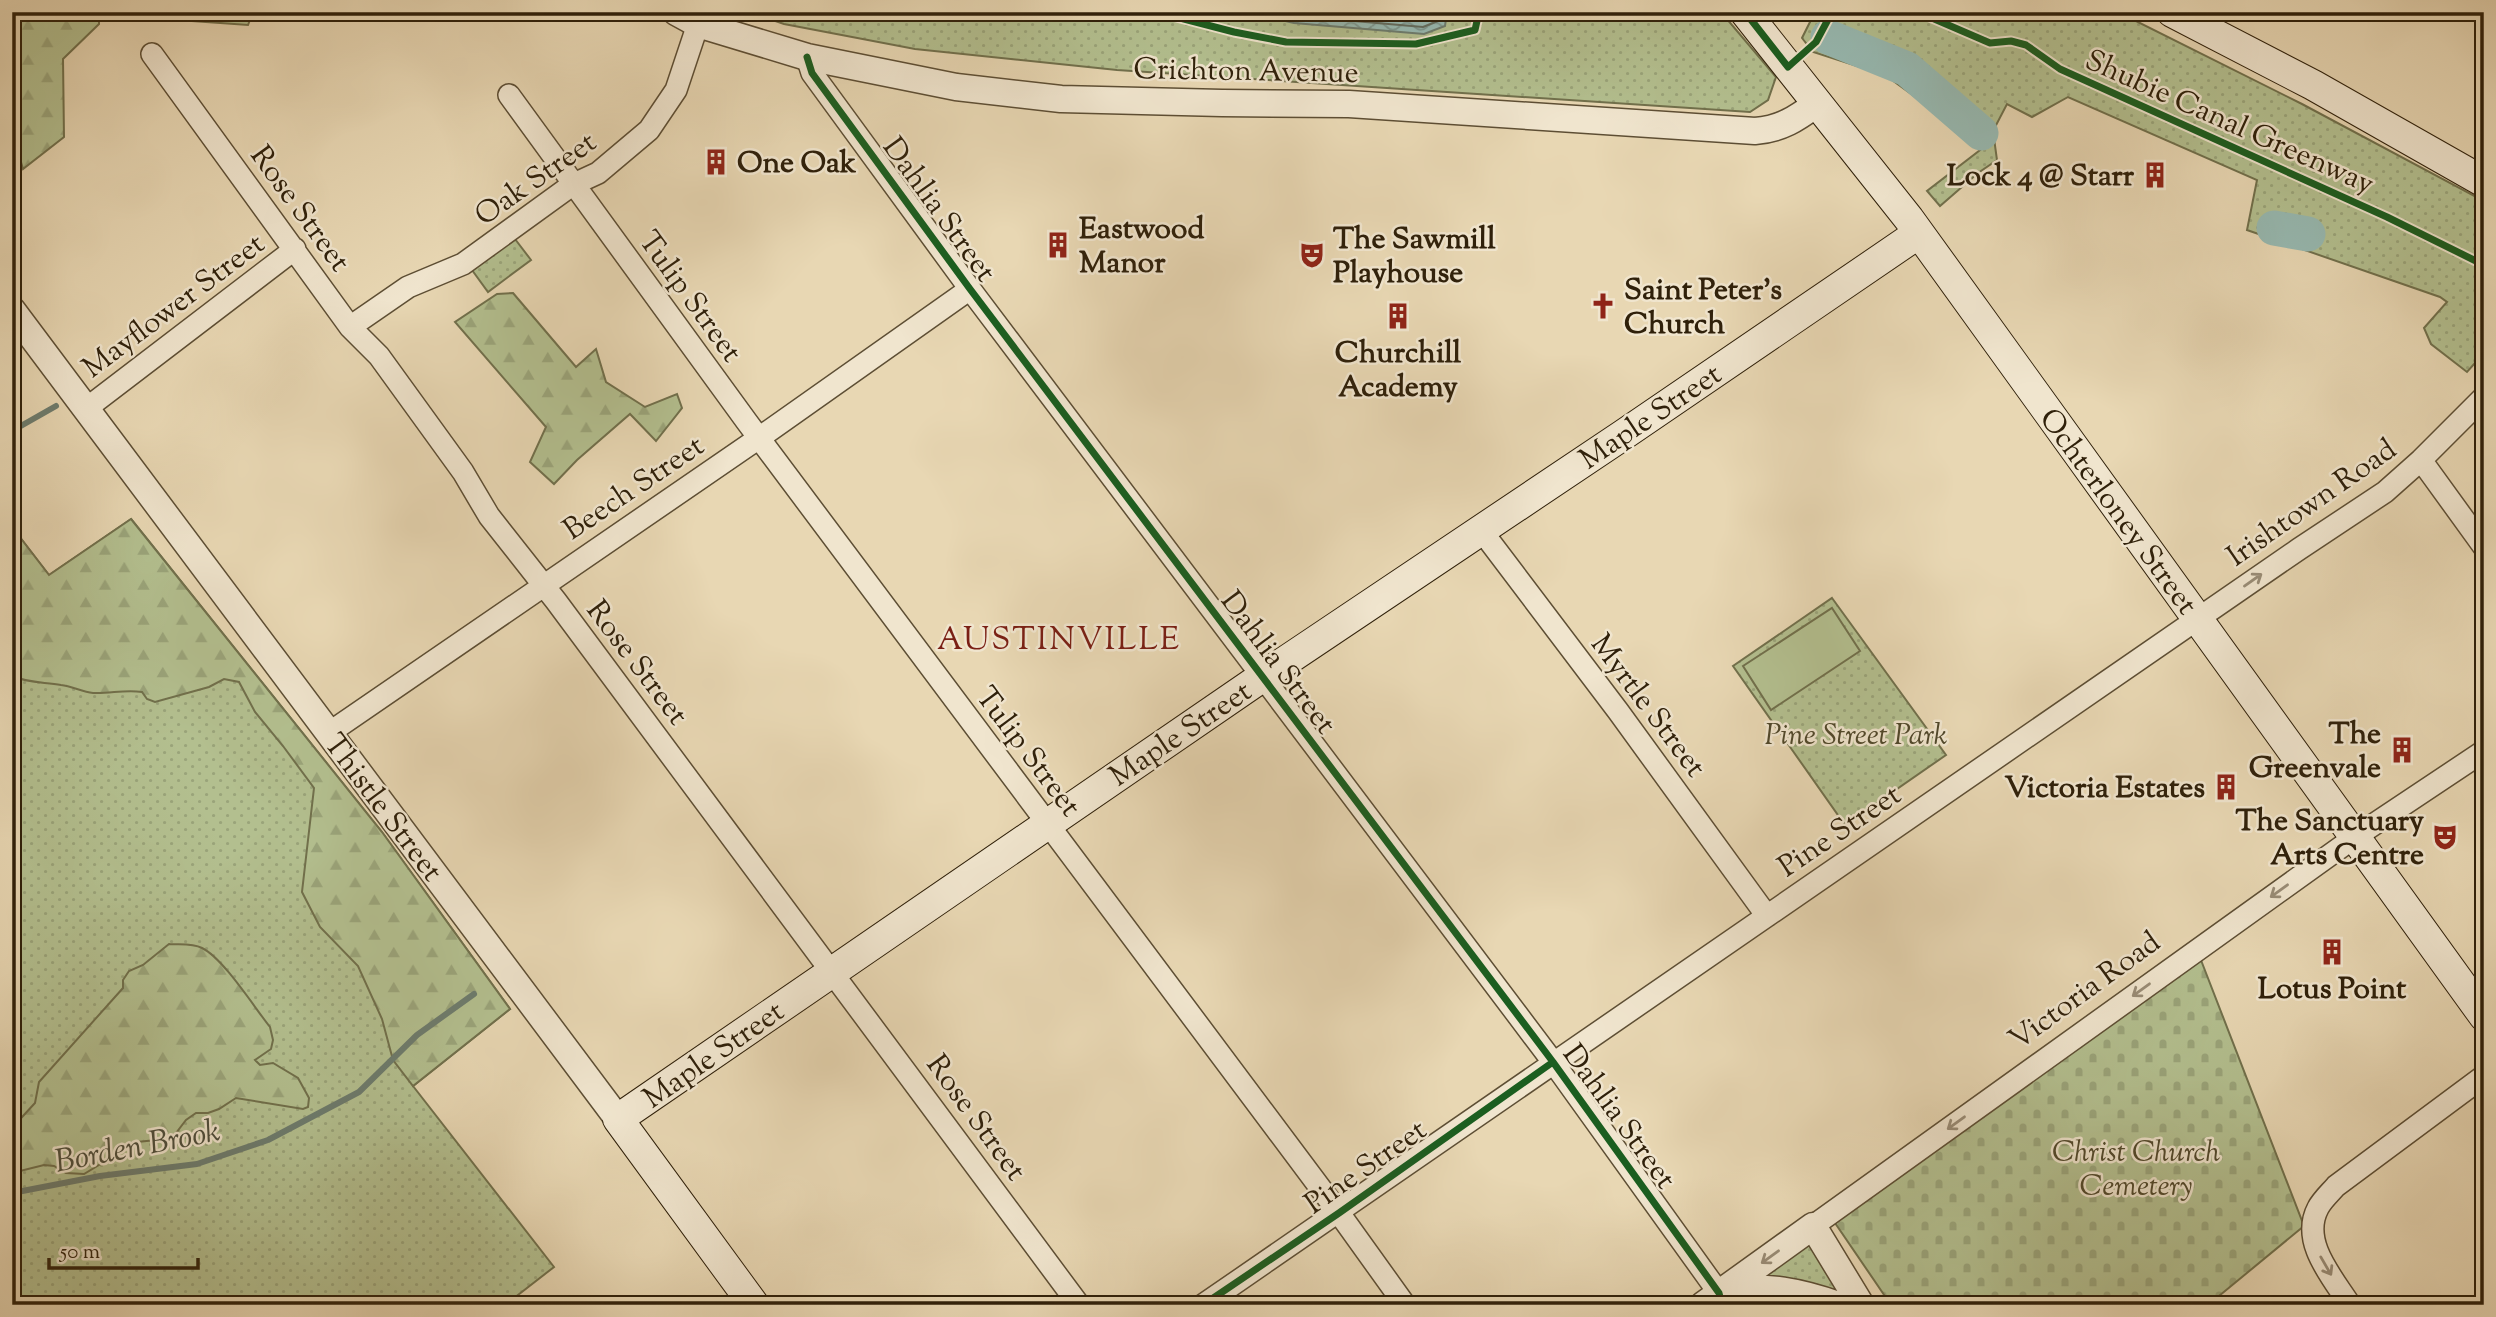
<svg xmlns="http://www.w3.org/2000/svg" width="2496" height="1317" viewBox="0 0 2496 1317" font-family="'Sorts Mill Goudy',serif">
  <defs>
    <pattern id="grass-dots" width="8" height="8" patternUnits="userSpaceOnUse" patternTransform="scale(1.75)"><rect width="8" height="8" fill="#b3bf8f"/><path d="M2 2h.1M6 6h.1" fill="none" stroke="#9aa47a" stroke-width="1.8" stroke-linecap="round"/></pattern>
    <pattern id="forest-firs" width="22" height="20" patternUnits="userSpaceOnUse" patternTransform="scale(1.75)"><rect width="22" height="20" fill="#b3bf8f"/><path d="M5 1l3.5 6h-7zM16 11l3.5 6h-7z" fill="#9aa47a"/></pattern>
    <pattern id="cemetery-stones" width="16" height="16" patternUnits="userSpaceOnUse" patternTransform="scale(1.75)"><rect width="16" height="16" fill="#b3bf8f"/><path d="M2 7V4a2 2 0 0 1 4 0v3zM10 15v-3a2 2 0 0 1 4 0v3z" fill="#9aa47a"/></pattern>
    <pattern id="water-waves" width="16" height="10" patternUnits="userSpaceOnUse" patternTransform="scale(1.75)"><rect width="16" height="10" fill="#97b9b1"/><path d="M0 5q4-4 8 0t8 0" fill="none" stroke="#7c968e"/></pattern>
  </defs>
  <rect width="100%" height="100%" fill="#e8d7b3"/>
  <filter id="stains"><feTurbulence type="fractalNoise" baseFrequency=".00286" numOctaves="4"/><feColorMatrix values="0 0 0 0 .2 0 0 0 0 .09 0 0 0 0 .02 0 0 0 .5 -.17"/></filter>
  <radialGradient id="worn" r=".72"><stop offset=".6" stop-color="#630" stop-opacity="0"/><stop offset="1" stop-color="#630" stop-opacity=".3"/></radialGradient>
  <path fill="url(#grass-dots)" stroke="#71704c" stroke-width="2" d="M749 12H1721L1776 77 1768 100 1750 112 1117 70 915 49 784 24Z
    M1815 12H2118L2302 104 2484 201V353L2467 372 2431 344 2424 328 2447 302 2440 297 2247 230 2257 180 2068 97 2032 117 2007 104 1993 131 1997 160 1978 173 1940 206 1927 191 1984 147 1885 75 1813 52 1802 38Z
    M515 239 531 260 488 292 472 270Z
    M131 519 382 832 510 1009 413 1086 554 1267 505 1305H12V527L49 575Z
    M1832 598 1946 755 1845 825 1733 666Z
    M1811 1236 1848 1296 1757 1276Z"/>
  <path fill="url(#forest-firs)" stroke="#71704c" stroke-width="2" d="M12 12H99V24L63 59 64 137 23 169 12 131Z
    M175 12H253L248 25 178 20Z
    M513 293 576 367 596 349 606 382 645 407 677 394 682 408 656 441 630 414 577 460 554 484 530 462 546 427 455 322 497 294Z
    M131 519 382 832 510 1009 413 1086 393 1060 382 1019 358 966 320 927 302 892 314 788 283 746 255 712 239 682 224 679 209 687 155 702 147 699 142 692C125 689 110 694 93 693 82 692 72 686 61 685 44 682 28 683 12 676V527L49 575Z
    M169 944C179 945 192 943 202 948 223 958 254 1007 270 1027L273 1040 271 1049 255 1060 260 1065 273 1063 298 1078 309 1098 308 1107 303 1109 236 1098 219 1109 208 1113H196L186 1120 176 1133 166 1139 137 1142 84 1174 66 1173 54 1166 44 1165 12 1173V1128L35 1103 39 1082 123 988V980L129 971 143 965Z"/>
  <path fill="url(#cemetery-stones)" stroke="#71704c" stroke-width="2" d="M2199 955 2304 1226 2208 1305H1891L1833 1220Z"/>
  <path fill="#b3bf8f" stroke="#71704c" stroke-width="2" d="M1832 608 1860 651 1771 710 1743 666Z"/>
  <path fill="url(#water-waves)" stroke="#6d7c6e" stroke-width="2" d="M1247 12H1447L1445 26 1424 34 1294 23Z"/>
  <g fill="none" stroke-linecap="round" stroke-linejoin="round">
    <path stroke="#636c5e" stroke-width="2" d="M1278 12 1296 16 1423 27 1438 21 1440 12
      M1353 12 1422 18 1431 12"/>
    <path stroke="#6d7c6e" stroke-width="6" d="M12 431 56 406
      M12 1193 100 1176 197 1164 268 1140 359 1092 417 1035 474 994"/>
    <path stroke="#97b9b1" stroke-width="35" d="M1828 37 1907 69 1981 133
      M2274 228 2308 234"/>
    <g stroke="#5d4e34" stroke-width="24">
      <path id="minor" d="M152 54 350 327 379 356 463 472 489 516 556 601 1079 1305
        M807 57 812 73 970 289 1553 1062 1719 1293
        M509 95 747 422 1339 1213 1405 1305
        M350 327 408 287 463 264 572 185 598 173 649 130 676 90 698 24
        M87 408 295 249
        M2421 460 2484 547
        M1481 530 1618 711 1767 916
        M329 733 759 438 970 289
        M1813 1226 2355 837 2484 751
        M1203 1305 2299 549 2385 492 2421 460 2484 397
        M2350 1305C2333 1278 2300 1242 2318 1208 2322 1200 2330 1193 2336 1186L2484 1076"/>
    </g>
    <g stroke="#5d4e34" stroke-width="29">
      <path id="tertiary" d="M676 12 698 24 807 57 956 87 1061 99 1222 103 1349 104 1755 131C1782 129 1797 118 1818 103
        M12 310 618 1119
        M1727 1289C1768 1286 1799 1291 1838 1305
        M1703 1305 1813 1226 1861 1305"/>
    </g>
    <g stroke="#2f200a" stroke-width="32">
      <path id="secondary" d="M1745 12 1909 219 2484 1016
        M2172 12 2313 85 2484 182
        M754 1305 618 1119 1262 677 1623 435 1919 233"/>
    </g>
    <use href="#minor" stroke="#f0e5ce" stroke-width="21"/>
    <use href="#tertiary" stroke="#f0e5ce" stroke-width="26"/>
    <use href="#secondary" stroke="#f0e5ce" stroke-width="30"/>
    <g stroke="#f0e5ce" stroke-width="11">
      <path id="cycleway" d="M1157 12 1234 32 1286 42 1416 44 1475 30 1479 12
        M1745 12 1788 67 1816 42 1832 12
        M1918 12 1990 43 2011 41 2026 45 2060 69 2387 217 2484 265
        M807 57 812 73 970 289 1553 1062 1719 1293 1722 1305
        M1203 1305 1339 1213 1553 1062"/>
    </g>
    <use href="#cycleway" stroke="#1b5e20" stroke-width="7"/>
  </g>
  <defs><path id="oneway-shaft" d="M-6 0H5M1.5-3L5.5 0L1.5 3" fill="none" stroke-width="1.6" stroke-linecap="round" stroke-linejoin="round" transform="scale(1.75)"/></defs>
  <g stroke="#998c76">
    <use href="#oneway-shaft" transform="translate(2253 580) rotate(-35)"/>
    <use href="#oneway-shaft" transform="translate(2279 891) rotate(144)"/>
    <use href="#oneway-shaft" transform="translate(2141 990) rotate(144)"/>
    <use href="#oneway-shaft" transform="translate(1956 1123) rotate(144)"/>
    <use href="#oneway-shaft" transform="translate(1770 1257) rotate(144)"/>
    <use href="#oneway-shaft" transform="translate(2326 1266) rotate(60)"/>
  </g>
  <defs>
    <g id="building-bare" transform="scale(2.1)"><path d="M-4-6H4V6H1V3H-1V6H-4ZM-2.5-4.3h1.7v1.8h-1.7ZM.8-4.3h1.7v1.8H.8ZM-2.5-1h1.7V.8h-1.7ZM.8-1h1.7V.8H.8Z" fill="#8f2418" stroke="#f0e5ce" stroke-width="2.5" paint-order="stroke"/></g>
    <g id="theatre-bare" transform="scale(2.1)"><path d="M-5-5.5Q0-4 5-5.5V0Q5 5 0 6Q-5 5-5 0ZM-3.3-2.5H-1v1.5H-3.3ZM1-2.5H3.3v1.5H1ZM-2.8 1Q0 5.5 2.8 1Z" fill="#8f2418" stroke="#f0e5ce" stroke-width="2.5" paint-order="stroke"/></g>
    <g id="church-bare" transform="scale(2.1)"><path d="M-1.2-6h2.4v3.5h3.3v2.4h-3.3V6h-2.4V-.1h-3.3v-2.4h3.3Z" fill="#8f2418" stroke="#f0e5ce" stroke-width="2.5" paint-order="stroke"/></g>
  </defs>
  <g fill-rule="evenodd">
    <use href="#building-bare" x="716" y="162"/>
    <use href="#building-bare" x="2155" y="175"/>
    <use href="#building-bare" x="1058" y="245"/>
    <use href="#theatre-bare" x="1312" y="255"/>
    <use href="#church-bare" x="1603" y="306"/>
    <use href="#building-bare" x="1398" y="316"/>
    <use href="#building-bare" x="2402" y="750"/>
    <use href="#building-bare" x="2226" y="787"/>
    <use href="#theatre-bare" x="2445" y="837"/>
    <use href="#building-bare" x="2332" y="952"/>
  </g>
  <g text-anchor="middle" stroke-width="5" stroke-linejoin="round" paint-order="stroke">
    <g font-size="30" fill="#2f200a" stroke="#f0e5ce">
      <text transform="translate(1246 70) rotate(1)" y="10">Crichton Avenue</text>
      <text transform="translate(2230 121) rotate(24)" y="10">Shubie Canal Greenway</text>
      <text transform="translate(535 178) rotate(-35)" y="10">Oak Street</text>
      <text transform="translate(301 208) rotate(54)" y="10">Rose Street</text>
      <text transform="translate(940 209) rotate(54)" y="10">Dahlia Street</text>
      <text transform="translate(691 296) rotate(54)" y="10">Tulip Street</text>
      <text transform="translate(173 305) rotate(-37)" y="10">Mayflower Street</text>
      <text transform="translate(1650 416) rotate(-34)" y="10">Maple Street</text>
      <text transform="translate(633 487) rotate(-34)" y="10">Beech Street</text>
      <text transform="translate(2311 502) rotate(-35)" y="10">Irishtown Road</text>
      <text transform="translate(2119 511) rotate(54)" y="10">Ochterloney Street</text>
      <text transform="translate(638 662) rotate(53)" y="10">Rose Street</text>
      <text transform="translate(1279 662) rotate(53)" y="10">Dahlia Street</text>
      <text transform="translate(1649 705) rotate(53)" y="10">Myrtle Street</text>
      <text transform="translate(1180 733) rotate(-34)" y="10">Maple Street</text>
      <text transform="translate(1029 751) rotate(53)" y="10">Tulip Street</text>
      <text transform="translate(384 807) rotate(53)" y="10">Thistle Street</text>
      <text transform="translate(1839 830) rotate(-34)" y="10">Pine Street</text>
      <text transform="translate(2084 990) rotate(-36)" y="10">Victoria Road</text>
      <text transform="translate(713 1054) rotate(-35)" y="10">Maple Street</text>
      <text transform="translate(1620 1116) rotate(54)" y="10">Dahlia Street</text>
      <text transform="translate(977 1117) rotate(54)" y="10">Rose Street</text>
      <text transform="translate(1365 1166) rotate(-35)" y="10">Pine Street</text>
    </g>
    <g font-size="30" font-weight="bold" fill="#2f200a" stroke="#f0e5ce" text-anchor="start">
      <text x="737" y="172">One Oak</text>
      <text x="2134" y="185" text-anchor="end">Lock 4 @ Starr</text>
      <text x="1079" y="238">Eastwood<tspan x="1079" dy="34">Manor</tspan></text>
      <text x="1333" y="248">The Sawmill<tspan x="1333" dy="34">Playhouse</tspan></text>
      <text x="1624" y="299">Saint Peter's<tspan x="1624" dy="34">Church</tspan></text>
      <text x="1398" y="362" text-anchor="middle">Churchill<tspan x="1398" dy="34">Academy</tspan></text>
      <text x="2381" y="743" text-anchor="end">The<tspan x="2381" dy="34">Greenvale</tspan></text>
      <text x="2205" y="797" text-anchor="end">Victoria Estates</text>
      <text x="2424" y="830" text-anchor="end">The Sanctuary<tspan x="2424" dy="34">Arts Centre</tspan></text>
      <text x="2332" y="998" text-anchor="middle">Lotus Point</text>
    </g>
    <g font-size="30" font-style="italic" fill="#50482b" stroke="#f0e5ce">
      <text x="1856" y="744">Pine Street Park</text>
      <text x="2136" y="1161">Christ Church<tspan x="2136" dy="34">Cemetery</tspan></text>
    </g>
    <g font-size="32" letter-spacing="2" fill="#7a1f14" stroke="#f0e5ce">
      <text x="1059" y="649">AUSTINVILLE</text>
    </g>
    <g font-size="32" font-style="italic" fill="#4e4e3c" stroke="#f0e5ce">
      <text transform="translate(137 1145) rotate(-11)" y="11">Borden Brook</text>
    </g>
  </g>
  <rect width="2496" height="1317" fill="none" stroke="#e8d7b3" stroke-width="42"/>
  <rect x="14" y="14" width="2468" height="1289" fill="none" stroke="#2f200a" stroke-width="3.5"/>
  <rect x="21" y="21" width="2454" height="1275" fill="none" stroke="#2f200a" stroke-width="2"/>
  <path d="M49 1258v10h149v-10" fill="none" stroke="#2f200a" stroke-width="3.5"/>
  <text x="60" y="1258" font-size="21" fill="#2f200a" stroke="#f0e5ce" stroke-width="5" paint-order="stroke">50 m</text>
  <rect width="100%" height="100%" filter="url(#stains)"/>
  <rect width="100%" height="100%" fill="url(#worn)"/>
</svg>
